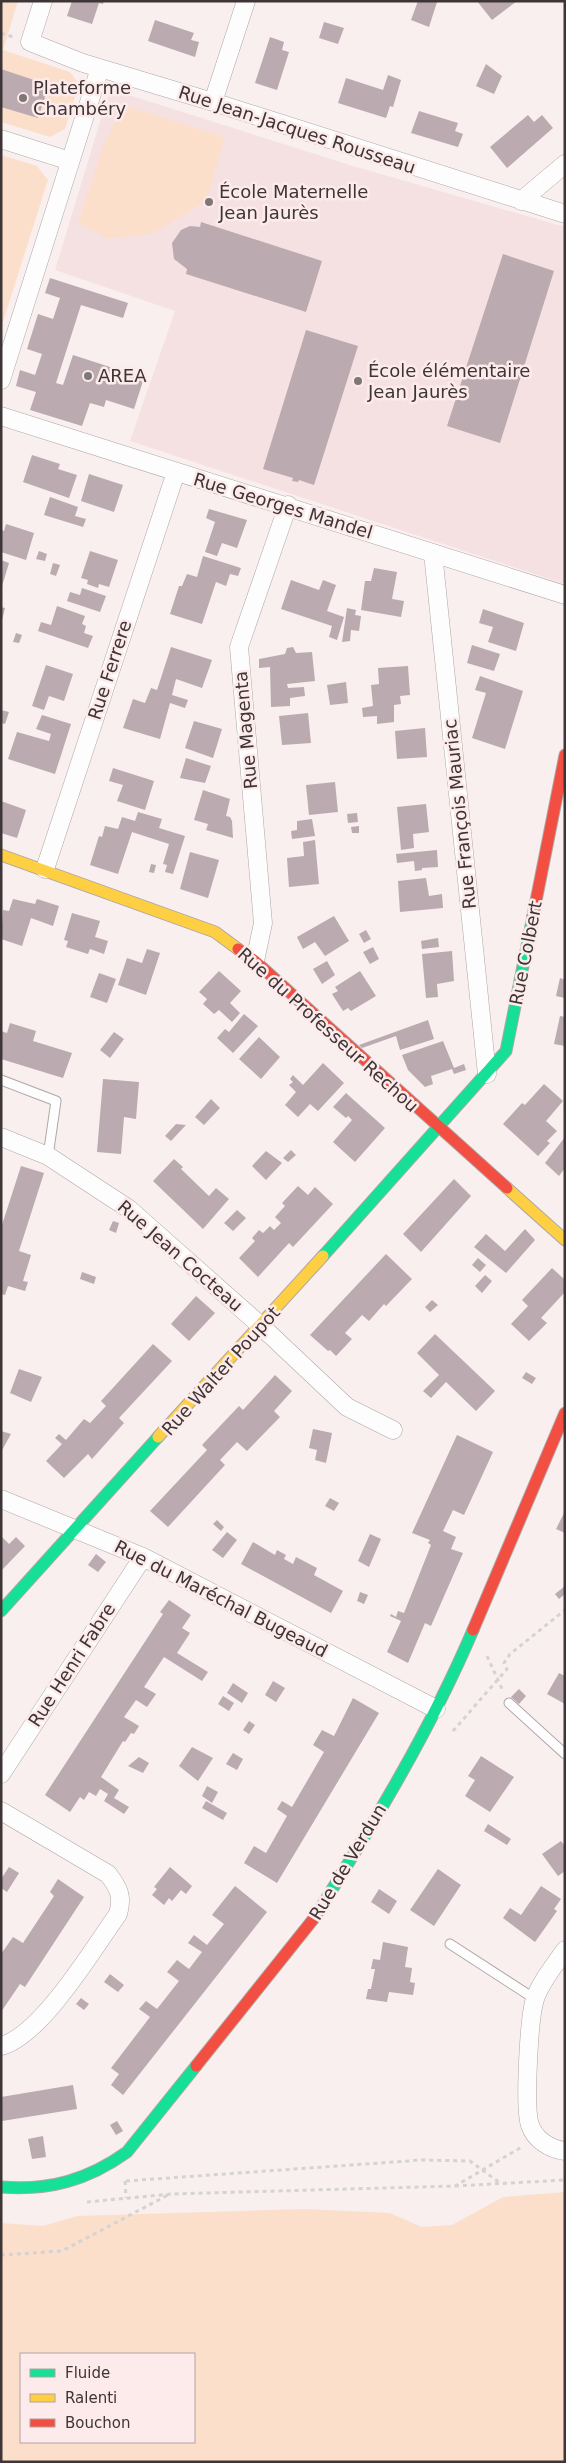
<svg xmlns="http://www.w3.org/2000/svg" width="566" height="2463" viewBox="0 0 566 2463" font-family="'DejaVu Sans',sans-serif">
  <rect width="100%" height="100%" fill="#f9efef"/>
  <path fill="#f6e1e2" d="M110 89 353 166 565 227V584L130 441 175 311 55 270Z"/>
  <path fill="#fbdfcb" fill-rule="evenodd" d="M1 1H18L3 50 70 72 79 84 65 129 50 137 1 122Z
    M123 105 225 137 206 201 153 233 109 239 78 223 101 152Z
    M1 155 37 166 48 180 1 328Z
    M565 2192V2462H1V2223L43 2226 77 2216 304 2209 390 2213 422 2227 452 2225 503 2197ZM21 2354H194V2442H21Z"/>
  <path fill="#bbaab0" d="M72 1H104L103 4 99 3 92 24 67 16Z
    M418 1 437 2 429 27 411 20Z
    M477 1H517L492 20Z
    M155 20 194 33 191 40 199 42 195 57 148 41Z
    M324 22 344 28 338 44 319 38Z
    M270 37 284 42 282 50 289 52 277 90 255 83Z
    M486 64 502 76 494 94 476 86Z
    M1 69 49 85 38 118 1 107Z
    M388 75 401 80 393 107 390 106 386 118 338 103 346 78 383 90Z
    M419 111 458 123 455 131 463 134 458 147 411 133Z
    M528 115 534 122 542 115 553 128 507 168 490 147Z
    M201 222 322 261 306 312 186 274 187 269 174 259 172 243 181 230 190 226 200 227Z
    M503 254 554 271 500 443 447 426Z
    M50 278 128 303 123 318 81 305 56 383 63 385 73 355 144 378 134 409 106 400 104 407 90 403 82 426 30 410 36 392 16 386 20 370 35 375 42 354 27 349 38 314 53 319 60 298 45 293Z
    M306 330 358 346 314 485 299 480 298 482 292 481 293 478 263 469Z
    M32 455 60 464 58 469 77 475 69 498 23 482Z
    M89 474 123 485 114 512 81 501Z
    M50 497 78 507 75 516 86 519 83 527 44 515Z
    M209 509 247 520 237 548 222 543 217 556 205 552 215 522 206 518Z
    M6 524 34 533 26 560 1 552V530L4 531Z
    M39 551 47 554 45 561 36 559Z
    M90 551 118 560 109 587 99 584 98 588 87 584 88 580 81 578Z
    M203 556 241 568 238 576 230 574 226 586 216 582 202 624 170 614 179 586H182L187 574 197 577Z
    M1 560 9 563 2 586H1Z
    M53 563 60 565 56 576 50 574Z
    M374 568 397 572 392 599 404 601 401 617 361 610 365 581H371Z
    M291 580 319 590 323 580 336 585 327 611 344 617 337 640 329 637 332 626 281 609Z
    M82 588 106 596 100 612 67 601 70 592 80 595Z
    M57 606 85 616 82 624 86 626 84 633 93 636 88 648 38 631 41 622 51 625Z
    M1 607 5 608 2 620H1Z
    M347 608 356 610 355 615 361 616 359 631 351 630 350 641 342 642Z
    M483 609 524 623 516 651 488 642 493 627 479 623Z
    M16 633 22 635 19 643 13 642Z
    M472 645 500 654 494 671 467 663Z
    M171 647 212 660 202 688 176 679 172 695 188 700 185 708 170 703 160 739 123 728 133 699 145 703 151 688 157 690Z
    M293 647 296 653 312 652 315 681 287 684 288 688 304 687 305 696 290 698V706L271 707 270 667 259 668V659L285 654 287 648Z
    M46 665 73 674 64 701 49 696 44 710 32 706Z
    M408 666 410 695 400 696 401 704 394 705V722L377 724V716L363 717 362 708 373 706 371 685 379 684 378 668Z
    M480 676 523 691 505 749 472 738 486 693 475 690Z
    M346 682 348 703 330 705 327 685Z
    M1 710 9 712 5 724 1 723Z
    M308 713 311 743 282 745 279 716Z
    M42 715 71 724 55 774 8 759 17 732 49 741 51 734 36 729Z
    M194 721 222 729 213 758 185 748Z
    M425 728 427 757 397 759 395 731Z
    M186 758 211 766 205 783 180 778Z
    M113 768 154 781 145 810 117 801 123 785 109 781Z
    M335 782 338 812 309 815 306 785Z
    M203 790 230 799 226 816 230 817 232 821 233 838 206 830 208 824 194 820Z
    M1 801 26 810 17 838 1 833Z
    M426 804 429 832 413 834 414 848 401 850 397 807Z
    M138 812 162 819 159 828 185 836 173 874 165 872 167 865 163 864 169 844 132 832 118 874 90 865 99 836 102 837 105 826 118 829 122 817 135 821Z
    M357 813 358 822 348 823 347 814Z
    M312 819 315 836 292 839 291 831 297 830V821Z
    M359 826V833H352L351 827Z
    M315 840 319 884 289 887 287 858 304 856 303 842Z
    M437 850 438 867 422 868V870L415 871 414 861 397 863 396 854Z
    M190 852 219 860 208 898 180 889Z
    M151 864 156 865 154 873 149 872Z
    M426 878 429 896 442 894 443 908 400 912 398 881Z
    M13 899 35 904 37 899 59 906 53 926 31 918 22 946 1 939 3 910 9 911Z
    M72 913 100 921 95 937 108 941 104 954 90 949 88 954 66 947 68 941 64 940Z
    M334 916 349 941 325 956 315 942 303 949 297 937Z
    M366 930 371 939 364 943 359 934Z
    M438 938 439 947 422 949 421 941Z
    M373 947 379 959 370 964 363 952Z
    M147 949 160 953 146 995 118 985 127 958 142 963Z
    M452 951 454 981 437 984 438 997 426 998 422 954Z
    M327 961 335 975 322 984 313 969Z
    M219 971 241 991 230 1003 240 1013 232 1022 219 1010 214 1014 203 1004 207 999 199 992Z
    M360 971 376 996 351 1011 348 1008 343 1011 332 994 338 991 335 987Z
    M99 973 116 979 107 1003 90 997Z
    M560 978 565 980V998L556 996Z
    M244 1014 258 1026 233 1053 217 1038 225 1029 229 1032Z
    M560 1016 565 1017V1046L554 1044Z
    M428 1020 434 1039 400 1050 396 1036 362 1048 359 1045Z
    M10 1023 36 1031 33 1041 72 1053 63 1078 1 1059V1031L7 1033Z
    M114 1032 124 1039 110 1058 100 1050Z
    M259 1037 280 1057 261 1079 239 1059Z
    M443 1041 454 1068 464 1064 466 1070 454 1074 452 1069 431 1076 433 1084 425 1087 408 1070 402 1055Z
    M323 1063 344 1083 318 1111 310 1104 298 1117 285 1105 296 1092 289 1085 293 1082 290 1079 293 1075 303 1085Z
    M103 1079 139 1082 136 1119 124 1117 121 1154 97 1152Z
    M544 1084 563 1101 546 1121 557 1131 547 1141 550 1143 538 1156 503 1124 522 1103 525 1105Z
    M346 1093 385 1128 355 1162 333 1142 352 1120 348 1116 346 1118 333 1107Z
    M211 1099 220 1108 204 1125 195 1117Z
    M176 1124 186 1125 171 1141 165 1136Z
    M565 1137V1168L559 1176 545 1163Z
    M291 1150 296 1155 288 1162 283 1158Z
    M266 1151 282 1163 266 1180 252 1166Z
    M174 1159 183 1167 181 1169 209 1196 216 1188 229 1199 203 1229 153 1181Z
    M21 1166 44 1173 19 1251 31 1255 23 1281 28 1282 25 1291 8 1286 5 1295 1 1294V1228Z
    M454 1179 471 1196 421 1252 403 1234Z
    M298 1186 308 1195 315 1187 333 1204 293 1247 289 1243 258 1277 239 1258 255 1241 252 1238 259 1230 263 1233 270 1226 274 1230 281 1223 275 1217 285 1206 282 1203Z
    M237 1210 246 1218 233 1231 224 1223Z
    M113 1221 119 1223 116 1233 109 1230Z
    M525 1229 535 1240 506 1273 474 1247 486 1234 505 1251Z
    M386 1254 412 1279 386 1306 384 1304 369 1321 362 1315 345 1333 352 1339 336 1356 330 1350 328 1351 310 1335Z
    M478 1258 486 1265 480 1272 472 1265Z
    M552 1268 565 1280V1292L541 1318 547 1323 529 1341 511 1324 528 1306 522 1300Z
    M82 1272 96 1277 94 1284 80 1279Z
    M485 1275 492 1281 482 1293 475 1286Z
    M196 1296 215 1313 189 1341 171 1324Z
    M432 1300 438 1305 430 1312 425 1307Z
    M435 1334 495 1391 476 1411 446 1382 431 1398 423 1391 439 1375 417 1353Z
    M153 1344 172 1361 119 1418 124 1423 92 1459 88 1454 64 1478 46 1461 62 1444 55 1438 59 1434 66 1440 84 1419 90 1423 106 1406 101 1401Z
    M19 1369 42 1377 31 1402 10 1393Z
    M526 1372 536 1378 532 1384 522 1378Z
    M275 1375 292 1391 274 1411 280 1417 247 1451 237 1442 220 1460 225 1465 168 1527 150 1511 207 1450 202 1445 239 1406 243 1410Z
    M313 1429 332 1433 326 1463 315 1460 317 1450 309 1448Z
    M1 1431 11 1434 1 1452Z
    M457 1435 493 1452 464 1515 453 1510 443 1531 456 1537 451 1549 463 1553 431 1626 425 1623 408 1663 387 1652 401 1621 390 1616 391 1614 396 1617 398 1611 404 1613 431 1545 428 1543 430 1540 412 1533Z
    M330 1498 339 1503 334 1511 325 1506Z
    M565 1511V1533L556 1529Z
    M217 1520 224 1527 221 1531 213 1524Z
    M227 1532 237 1540 223 1558 212 1550Z
    M370 1534 381 1539 369 1567 358 1561Z
    M1 1536 9 1544 16 1537 25 1546 1 1571Z
    M253 1542 275 1555 277 1550 286 1555 284 1559 293 1564 296 1557 317 1568 314 1575 343 1591 331 1613 241 1564Z
    M96 1554 106 1562 98 1572 88 1565Z
    M565 1586V1594L559 1599 555 1594Z
    M360 1592 368 1595 364 1604 357 1601Z
    M169 1600 191 1615 182 1628 190 1633 177 1653 208 1672 202 1681 164 1657 144 1687 156 1694 147 1707 136 1700 124 1717 139 1726 134 1734 131 1733 125 1742 123 1741 101 1777 119 1790 114 1798 129 1807 124 1814 104 1801 108 1794 100 1789 96 1796 89 1792 84 1800 80 1797 70 1812 45 1795 163 1614 160 1612Z
    M559 1673 565 1676V1704L547 1694Z
    M273 1681 285 1688 276 1702 265 1695Z
    M233 1683 248 1693 242 1703 227 1693Z
    M519 1689 526 1696 519 1704 511 1697Z
    M223 1696 234 1703 229 1711 218 1704Z
    M353 1698 379 1713 277 1883 244 1863 254 1846 266 1853 287 1816 277 1809 282 1801 292 1807 324 1752 313 1745 322 1730 334 1736Z
    M249 1721 255 1725 249 1734 243 1730Z
    M192 1747 213 1758 198 1781 179 1766Z
    M233 1753 243 1759 237 1770 226 1764Z
    M481 1756 514 1777 490 1812 465 1796 475 1780 468 1776Z
    M139 1757 149 1763 143 1773 128 1766Z
    M207 1786 218 1792 212 1803 202 1796Z
    M206 1801 227 1813 223 1820 202 1808Z
    M488 1824 511 1839 507 1845 484 1831Z
    M561 1841 565 1846V1871L558 1876 542 1854Z
    M9 1867 19 1873 7 1892 1 1888V1879Z
    M170 1867 192 1886 186 1894 181 1890 172 1901 169 1898 164 1905 152 1895 157 1889 154 1887Z
    M438 1869 461 1885 434 1926 410 1910Z
    M58 1879 84 1897 25 1987 20 1984 1 2012V1954L13 1937 23 1943 54 1896 50 1892Z
    M235 1886 267 1912 123 2095 111 2085 119 2074 111 2068 150 2017 139 2009 146 2001 157 2009 179 1981 167 1972 177 1960 189 1969 202 1952 188 1943 194 1935 207 1945 224 1924 212 1915Z
    M541 1886 561 1899 554 1909 557 1911 535 1942 503 1918 510 1908 521 1915Z
    M379 1889 397 1901 389 1914 371 1902Z
    M383 1942 408 1947 405 1967 412 1968 410 1982 415 1983 413 1995 389 1992 387 2002 366 1999 368 1989H371L375 1969H371L373 1959 380 1960Z
    M110 1974 124 1985 118 1992 104 1982Z
    M81 1998 89 2004 84 2010 76 2004Z
    M73 2085 77 2109 2 2121 1 2097Z
    M117 2121 123 2131 116 2135 110 2125Z
    M43 2136 46 2157 32 2159 28 2139Z"/>
  <g fill="none" stroke-linecap="round" stroke-linejoin="round">
    <g stroke="#afa6a6" stroke-width="11">
      <path id="lane" d="M1 1080 56 1101 48 1156
        M509 1703 565 1754
        M450 1944 535 1999"/>
    </g>
    <g stroke="#afa6a6" stroke-width="19">
      <path id="street" d="M43 1 30 42 83 63 213 102 565 214
        M213 102 246 1
        M1 139 70 161
        M521 201 565 164
        M1 380 100 68
        M1 416 565 595
        M433 553 487 1074
        M45 869 176 472
        M255 961 263 923 239 647 288 505
        M1 1137 48 1156 129 1209 261 1326 347 1407 393 1430
        M1 1499 143 1557 436 1709
        M1 1774 143 1557
        M1 1811 108 1874C119 1888 123 1897 118 1914 93 1949 41 2036 1 2046
        M565 1950C555 1965 541 1981 535 1999 529 2017 524 2108 530 2125 535 2140 550 2149 565 2151"/>
    </g>
    <g stroke="#afa6a6" stroke-width="13">
      <path id="fast" d="M323 1256 506 1051 533 916
        M1 1611 158 1437
        M315 1917C373 1824 430 1731 473 1630
        M1 2187C49 2191 88 2180 127 2152L196 2066"/>
    </g>
    <g stroke="#afa6a6" stroke-width="13">
      <path id="slow" d="M1 855 215 932 238 949
        M507 1188 565 1240
        M158 1437 323 1256"/>
    </g>
    <g stroke="#afa6a6" stroke-width="13">
      <path id="jam" d="M533 916 565 755
        M238 949 255 961 507 1188
        M473 1630 565 1413
        M196 2066 315 1917"/>
    </g>
    <path stroke="#d5d2d2" stroke-width="3" stroke-dasharray="4 4" stroke-linecap="butt" d="M1 33 13 37
      M487 1656 503 1691
      M453 1731 507 1669 504 1663 510 1654 565 1610
      M125 2181 126 2198
      M126 2181 422 2160 470 2161 500 2183
      M455 2186 565 2180
      M87 2202 171 2194 455 2186 522 2147
      M1 2255 62 2251 168 2195"/>
    <use href="#lane" stroke="#fefdfd" stroke-width="9"/>
    <use href="#street" stroke="#fefdfd" stroke-width="18"/>
    <use href="#fast" stroke="#16e098" stroke-width="11"/>
    <use href="#slow" stroke="#ffcf43" stroke-width="11"/>
    <use href="#jam" stroke="#f24e42" stroke-width="11"/>
  </g>
  <g fill="#7f7677" stroke="#fdebeb" stroke-width="2">
    <circle cx="23" cy="98" r="5"/>
    <circle cx="209" cy="202" r="5"/>
    <circle cx="88" cy="376" r="5"/>
    <circle cx="358" cy="381" r="5"/>
  </g>
  <g text-anchor="middle" stroke-width="5" stroke-linejoin="round" paint-order="stroke">
    <g font-size="18" fill="#3e3536" stroke="#fdebeb" text-anchor="start">
      <text x="33" y="94">Plateforme<tspan x="33" dy="21">Chambéry</tspan></text>
      <text x="219" y="198">École Maternelle<tspan x="219" dy="21">Jean Jaurès</tspan></text>
      <text x="368" y="377">École élémentaire<tspan x="368" dy="21">Jean Jaurès</tspan></text>
      <text x="98" y="382">AREA</text>
    </g>
    <g font-size="18" fill="#3e3536" stroke="#fdebeb">
      <text transform="translate(297 130) rotate(18)" y="6">Rue Jean-Jacques Rousseau</text>
      <text transform="translate(283 506) rotate(17)" y="6">Rue Georges Mandel</text>
      <text transform="translate(110 670) rotate(-72)" y="6">Rue Ferrere</text>
      <text transform="translate(246 730) rotate(-95)" y="6">Rue Magenta</text>
      <text transform="translate(460 814) rotate(-96)" y="6">Rue François Mauriac</text>
      <text transform="translate(526 953) rotate(-79)" y="6">Rue Colbert</text>
      <text transform="translate(328 1030) rotate(42)" y="6">Rue du Professeur Rechou</text>
      <text transform="translate(180 1256) rotate(41)" y="6">Rue Jean Cocteau</text>
      <text transform="translate(221 1371) rotate(-48)" y="6">Rue Walter Poupot</text>
      <text transform="translate(221 1599) rotate(27)" y="6">Rue du Maréchal Bugeaud</text>
      <text transform="translate(72 1665) rotate(-57)" y="6">Rue Henri Fabre</text>
      <text transform="translate(348 1862) rotate(-59)" y="6">Rue de Verdun</text>
    </g>
  </g>
  <rect width="566" height="2463" fill="none" stroke="#3e3536" stroke-width="5"/>
  <rect x="20" y="2353" width="175" height="90" fill="#fdebeb" stroke="#b1a2a3"/>
  <rect x="30" y="2369" width="25" height="8" fill="#16e098" stroke="#b1a2a3"/>
  <text x="65" y="2378" font-size="15" fill="#3e3536">Fluide</text>
  <rect x="30" y="2394" width="25" height="8" fill="#ffcf43" stroke="#b1a2a3"/>
  <text x="65" y="2403" font-size="15" fill="#3e3536">Ralenti</text>
  <rect x="30" y="2419" width="25" height="8" fill="#f24e42" stroke="#b1a2a3"/>
  <text x="65" y="2428" font-size="15" fill="#3e3536">Bouchon</text>
</svg>
